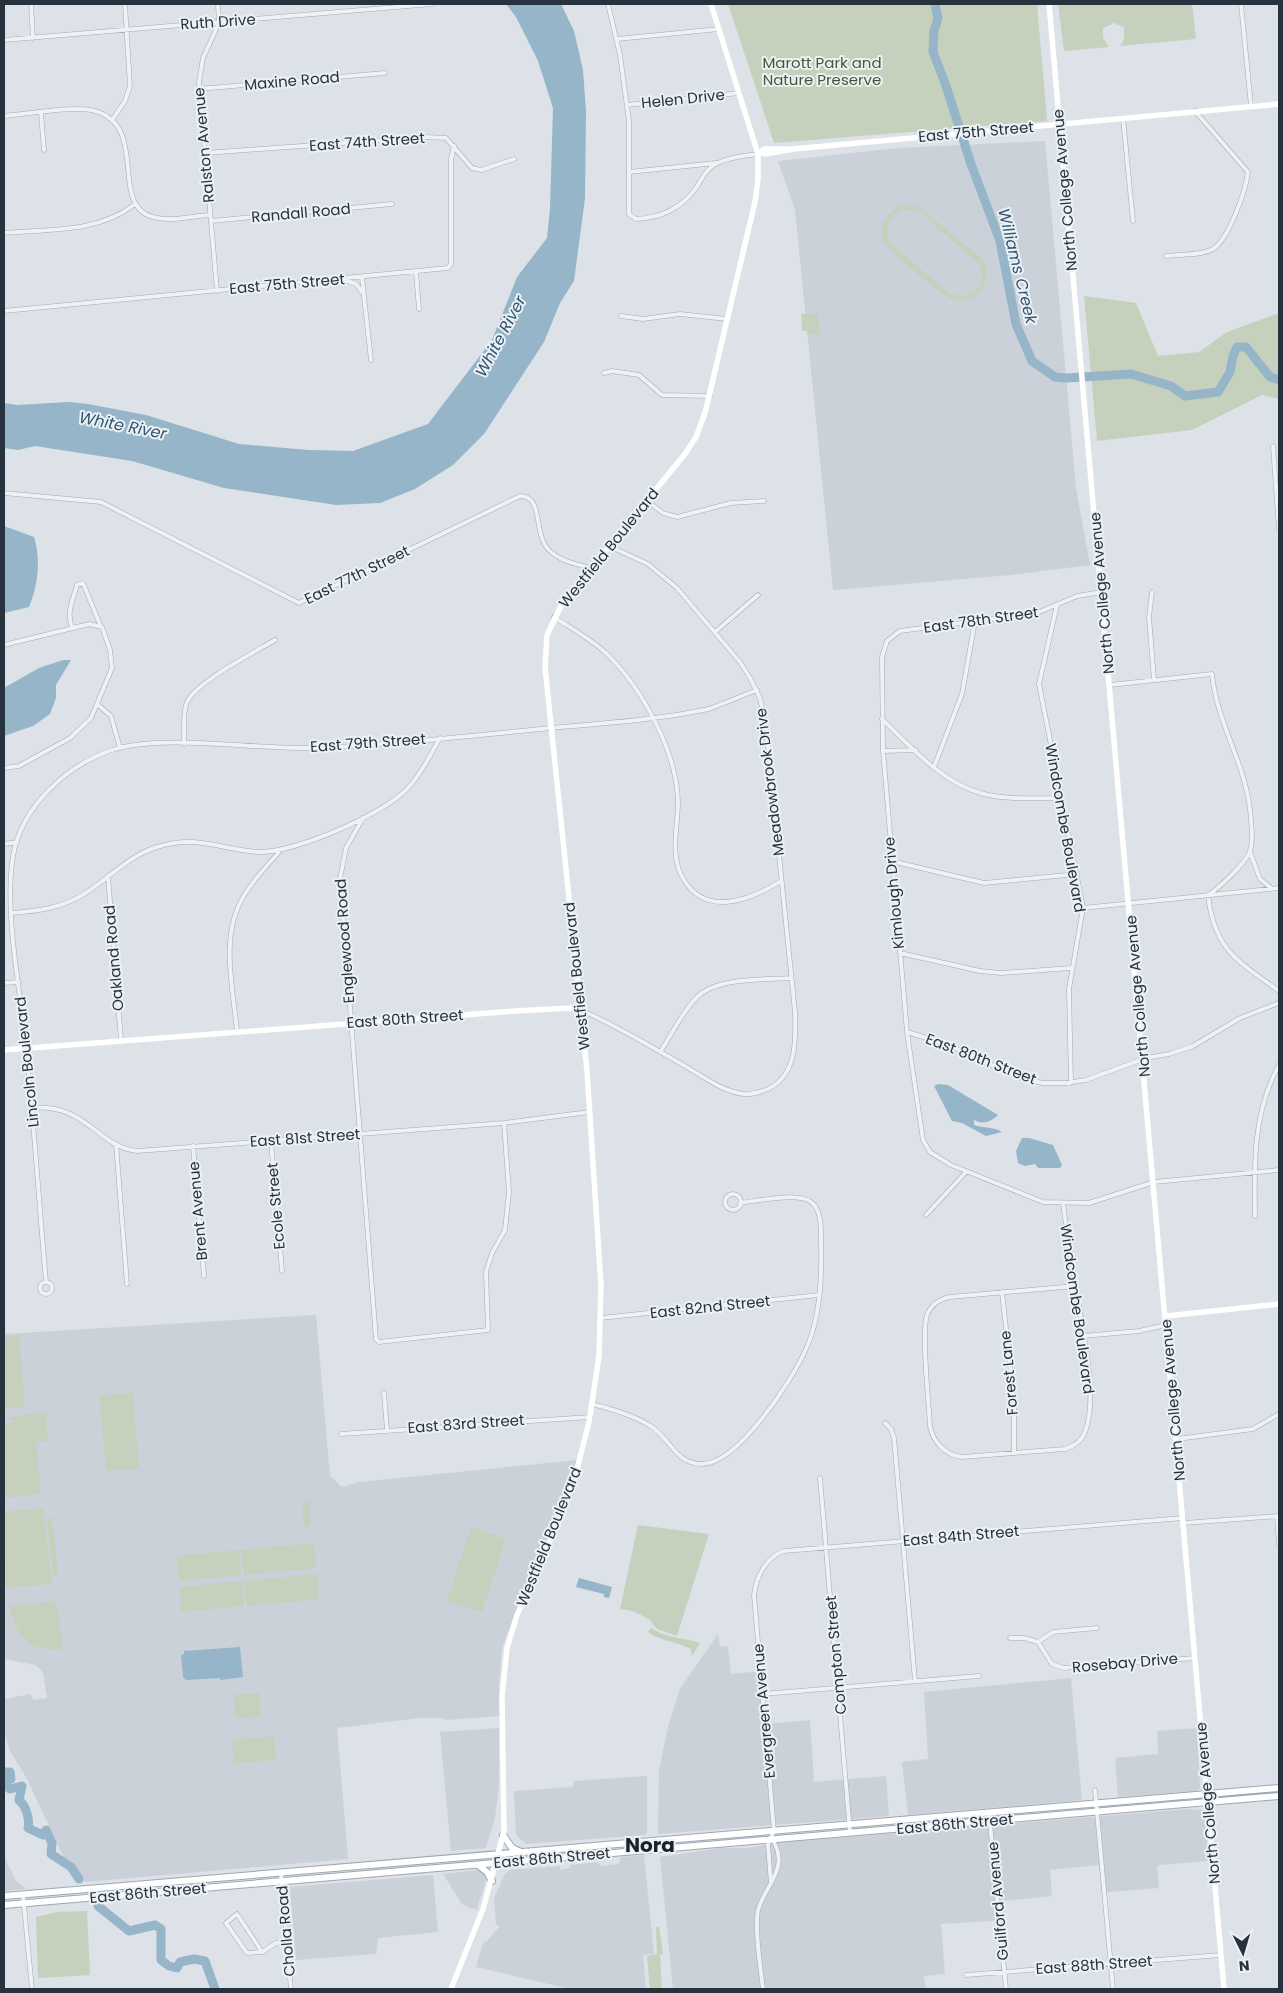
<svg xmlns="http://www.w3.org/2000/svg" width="1283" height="1993" viewBox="0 0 1283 1993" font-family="Poppins,sans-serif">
  <rect width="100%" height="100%" fill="#dce2e7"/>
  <path fill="#cad1d9" d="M1045 141 1076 488 1090 565 1011 575 833 590 795 210 778 161 898 148Z
    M316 1315 330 1476 342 1487 359 1482 577 1460 559 1512 525 1588 502 1648 499 1683 500 1716 446 1720 441 1718H419L337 1728 348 1859 85 1882 73 1863 64 1858 26 1777 10 1751 4 1732 5 1699 30 1694 34 1700 47 1698 43 1673 36 1665 4 1659V1334Z
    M718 1634 720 1647 728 1646 731 1674 764 1671 768 1724 810 1720 814 1782 886 1776 889 1816 658 1834 659 1770 669 1723 680 1689Z
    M1071 1678 1082 1800 908 1815 902 1762 928 1759 924 1692Z
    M499 1728V1784L495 1818 486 1848 451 1851 440 1732Z
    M1197 1728 1200 1787 1198 1791 1118 1797 1115 1758 1158 1754 1157 1731Z
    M647 1776V1833L644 1835 526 1844 516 1835 514 1791 573 1787 574 1781Z
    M1189 1809 1202 1810 1205 1815 1208 1861 1159 1865 1157 1867 1159 1888 1111 1892H1102L1099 1865 1050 1870 1052 1896 1003 1901 1005 1920 941 1924 945 1974 924 1976 926 1989H673L660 1857 721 1848H746L787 1842Z
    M644 1855 654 1954 643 1955 646 1989H570L476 1967 483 1943 487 1941 500 1926 496 1925 494 1898 505 1874 510 1870 560 1866V1870L570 1868V1865L598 1862 600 1866 619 1864 621 1857Z
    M4 1856 16 1881 26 1889 4 1891Z
    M477 1870 484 1872 486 1879 477 1909 470 1908 462 1904 443 1874Z
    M433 1875 438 1932 378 1938 376 1954 296 1960 290 1887Z"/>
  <path fill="#c5d1bd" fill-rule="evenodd" d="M728 4H1037L1047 121 774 143Z
    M1058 4H1192L1196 39 1120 46 1124 39V27L1114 23 1103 28V38L1109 47 1064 51Z
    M909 204 921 208 983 260C988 270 988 280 982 289 976 299 963 303 952 299 943 297 888 250 884 243 876 224 890 206 909 204ZM906 209 920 212 980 265 982 279 976 290 963 296 950 294 889 242C883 227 890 213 906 209Z
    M1084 296 1136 303 1158 356 1199 352 1227 332 1279 313V399L1262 395 1192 430 1097 441Z
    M818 313 820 334 807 335V331H802L801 314Z
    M19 1335 25 1407 4 1409V1337Z
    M133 1393 139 1469 106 1471 99 1396Z
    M41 1412 42 1414 46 1413 48 1441 36 1442 41 1494 4 1498V1424L13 1423 12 1420H6V1418Z
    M309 1501 311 1526 304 1527 302 1502Z
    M43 1508 52 1584 6 1588 4 1512Z
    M47 1518H52L58 1574 53 1577Z
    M638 1525 709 1534 677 1636 657 1629 649 1619 633 1611 620 1609Z
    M471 1527 506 1539 482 1612 447 1601Z
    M314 1543 317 1568 244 1575 241 1550Z
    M239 1550 241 1575 179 1581 176 1556Z
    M317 1574 319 1599 247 1606 244 1581Z
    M242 1581 244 1606 181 1612 179 1587Z
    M53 1602 58 1607 63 1649C30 1653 15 1636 10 1606Z
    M651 1628C667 1639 683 1637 700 1643L692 1656 691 1649C677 1641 662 1642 648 1632Z
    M260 1693 261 1716 236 1718 234 1695Z
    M274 1736 276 1760 234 1763 232 1740Z
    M87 1911 90 1975 38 1978 36 1917 57 1912Z
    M656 1927H659L663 1954 660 1955 662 1989H650L647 1956 657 1954Z"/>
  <path fill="#96b5c8" d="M506 4H561L574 31 583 70 586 111 585 198 574 281 560 303 544 342 484 434 453 465 415 489 380 503 336 505 224 488 132 461 35 446 18 450 4 448V403L17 405 69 402 88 404 146 415 239 444 308 450 353 451 428 424 492 340 517 277 547 238 550 209 553 108 538 61 516 17Z
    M4 526 34 537C41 559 38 586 29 607L4 613Z
    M63 660H71L56 685V698L50 714 33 726 4 736V688L39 668Z
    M939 1084 948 1085 998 1115C990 1122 984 1125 974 1120V1125C982 1128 996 1127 1002 1132L986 1136 962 1123 952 1121 934 1086Z
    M1022 1138H1029L1053 1145 1062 1165 1060 1168H1038L1035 1164 1025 1166 1018 1163 1016 1151Z
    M579 1578 612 1587 609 1598 604 1597V1594L576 1587Z
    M240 1647 243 1677 220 1680V1678L186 1680 183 1677 181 1655 184 1654V1651Z"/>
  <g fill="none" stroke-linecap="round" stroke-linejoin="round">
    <path stroke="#96b5c8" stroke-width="9" d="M935 4 938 18 934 31 933 52 945 83 971 164 1000 241 1016 324 1032 361 1055 377 1066 378 1131 374 1171 386 1185 396 1218 392 1230 372 1233 356 1237 347H1246L1270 377 1279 380
      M4 1772H10L11 1779H4
      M4 1784 10 1789 22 1786 19 1800C26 1806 30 1819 28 1828L43 1835 46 1830 52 1843 51 1854 71 1867 79 1879
      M98 1906 129 1931 155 1925 161 1929V1960L169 1966 177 1968 180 1962 194 1959 205 1961 215 1989"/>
    <g stroke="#a2aab1" stroke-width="5">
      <path id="street" d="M31 4 33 38
        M608 4 620 55 629 121V214L636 219C661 218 681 209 696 188 702 179 706 169 716 164 728 157 745 156 758 154
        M1241 4 1251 106
        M617 39 719 29
        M4 40 432 4
        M199 89 385 73
        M627 105 739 93
        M41 113 44 150
        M4 116C27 114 75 105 95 111 150 127 108 205 153 217 170 222 193 216 210 215
        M1123 118 1133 221
        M112 120 125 101 130 86 125 4
        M205 153 426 137 446 138 472 168 481 170 514 159
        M629 172 716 163
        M211 221 392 204
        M4 233C48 229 99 233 135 204
        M1166 256C1180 254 1200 256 1213 249 1229 239 1246 190 1248 172L1195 111
        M416 272 419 309
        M362 278 371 360
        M345 280 356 284 363 293
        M217 291 199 82 203 58 219 23 218 4
        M4 311 448 268 451 264V159L454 146
        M621 316 643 319 680 314 727 319
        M604 373 612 371 639 375 662 395 710 396
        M1273 446 1279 529
        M4 493 101 502 299 603 520 496C544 496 533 533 548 549 559 561 576 564 590 568
        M647 501 663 513 677 517 731 503 764 501
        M1102 592 1077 596 1037 613 900 631 887 641 882 657 883 751 907 1032 923 1140 930 1152 951 1165 1043 1202 1089 1203 1154 1182 1279 1170
        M1152 592 1149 617 1154 680
        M1057 605 1039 684 1083 908 1069 989 1071 1083
        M554 617C572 629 591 639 607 654 642 688 677 752 678 802 678 827 669 857 684 880 707 918 752 899 781 881
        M72 627C66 612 73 600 77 585L83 583 101 627
        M715 632 758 595
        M4 645 89 624 102 627 110 650 112 668 91 718 70 738 19 766 4 768
        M1110 685 1212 674C1217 726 1249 768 1251 821 1252 830 1253 842 1250 851 1246 863 1219 888 1208 895 1214 950 1238 961 1279 991
        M98 705 111 716 120 748
        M882 719C911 747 943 784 984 794 1009 800 1036 798 1061 798
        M184 744C185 731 182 714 187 702 196 682 255 652 275 640
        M883 751 916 750
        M934 767 962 694 975 621
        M363 818 346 848 340 879 376 1339 379 1342 488 1330 486 1272 492 1253 505 1230 509 1192 504 1123
        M4 844 17 842
        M1250 852 1260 879 1271 888
        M891 861 984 883 1077 874
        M108 876 121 1040
        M1083 908 1279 888
        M12 913C38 911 62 908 84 894 110 878 128 856 157 847 198 834 221 850 259 852 294 853 382 815 407 789 421 775 430 755 440 738
        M900 953 980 971 1001 973 1071 968
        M4 983 19 982
        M581 1010C617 1026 650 1046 685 1066 702 1076 722 1091 743 1094 752 1095 760 1092 768 1089 797 1075 796 1040 795 1012L766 727 760 698 750 678 740 662 677 588 648 564 609 546
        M237 1031C233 987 219 934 245 894 255 878 268 864 282 849
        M907 1032 943 1043 1021 1078 1043 1083H1066L1086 1080 1146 1058 1169 1054 1193 1046 1240 1018 1279 1003
        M660 1052C672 1034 682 1012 697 997 717 977 764 980 791 978
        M31 1108C87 1103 97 1147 137 1151L504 1123 589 1112
        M271 1141 282 1271
        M116 1144 127 1284
        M193 1146 204 1276
        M725 1202a8 8 0 1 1 16 0a8 8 0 1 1-16 0Z
        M1063 1204C1068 1238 1073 1272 1079 1306 1084 1342 1098 1398 1085 1432 1082 1441 1074 1446 1065 1449L962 1457C945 1455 933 1442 930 1426 929 1405 921 1332 927 1315 931 1305 940 1299 950 1297L1075 1286
        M926 1215 966 1172
        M1255 1216C1254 1164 1253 1112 1279 1065
        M40 1288a6 6 0 1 1 12 0a6 6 0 1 1-12 0Z
        M46 1282C39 1203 34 1124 26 1046 20 989 4 911 13 856 21 807 67 765 112 750 163 734 251 749 308 748 379 746 450 738 521 731 574 725 629 723 682 714L709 709 757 690
        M1002 1292 1014 1401V1453
        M601 1318 819 1295
        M1083 1336 1139 1331 1166 1325
        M384 1393 387 1430
        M592 1404C612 1409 636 1416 652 1427 671 1440 676 1464 702 1464 738 1464 793 1379 806 1349 821 1317 822 1275 821 1241 821 1228 822 1210 811 1202 798 1192 757 1201 740 1203
        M885 1423 891 1429 894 1438 915 1681
        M341 1434 590 1417
        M1177 1439 1253 1429 1279 1414
        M820 1478 850 1832
        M1277 1516 1279 1544
        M1184 1523 1279 1516
        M1010 1638H1024L1038 1642 1052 1664 1063 1668 1195 1658
        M1038 1642 1053 1632 1097 1628
        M763 1694 979 1676
        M1095 1790 1113 1989
        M989 1813 1006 1989
        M281 1873 291 1989
        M771 1884 768 1844 774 1831 754 1595C756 1577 766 1557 784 1551L1183 1518
        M23 1895 32 1989
        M237 1914 262 1952 247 1953 226 1923Z
        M262 1952 276 1943 287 1942
        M966 1975 1221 1955
        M763 1989C761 1971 753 1922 759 1907 767 1884 790 1866 772 1839"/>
    </g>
    <g stroke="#9ca8b3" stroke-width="8">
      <path id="primary" d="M503 1835 512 1848 521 1852
        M478 1865 487 1872 492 1881
        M4 1896 1279 1788
        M4 1905 1279 1796"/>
    </g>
    <use href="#street" stroke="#eff2f5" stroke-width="4"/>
    <path stroke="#fff" stroke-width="5.5" d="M1049 4 1224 1989
      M761 152 765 154 793 149 1279 104
      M760 153 764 149H788
      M4 1050 515 1011 572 1008 581 1010
      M1166 1316 1279 1304
      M451 1989 483 1909 504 1831 502 1696 507 1648 517 1615 558 1523 574 1481 589 1422 599 1356 601 1285 587 1071 545 667 547 635 562 604 685 454 696 437 705 413 755 202 758 179V154L711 4"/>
    <use href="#primary" stroke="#fff" stroke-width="6"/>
  </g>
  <g text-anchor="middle" stroke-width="4" stroke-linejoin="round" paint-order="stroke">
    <g font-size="15" fill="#26323d" stroke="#ecf1f5">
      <text transform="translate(218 22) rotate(-4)" y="5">Ruth Drive</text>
      <text transform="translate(292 81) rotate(-5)" y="5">Maxine Road</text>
      <text transform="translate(683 99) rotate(-6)" y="5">Helen Drive</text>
      <text transform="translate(976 132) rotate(-5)" y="5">East 75th Street</text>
      <text transform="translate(367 142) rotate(-4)" y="5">East 74th Street</text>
      <text transform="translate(204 145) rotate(-95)" y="5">Ralston Avenue</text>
      <text transform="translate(1065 190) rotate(-95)" y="5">North College Avenue</text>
      <text transform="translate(301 213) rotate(-5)" y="5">Randall Road</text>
      <text transform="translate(287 284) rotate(-5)" y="5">East 75th Street</text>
      <text transform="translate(609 548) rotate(-51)" y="5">Westfield Boulevard</text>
      <text transform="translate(357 575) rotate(-26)" y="5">East 77th Street</text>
      <text transform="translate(1102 593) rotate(-95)" y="5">North College Avenue</text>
      <text transform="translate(981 620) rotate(-8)" y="5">East 78th Street</text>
      <text transform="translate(368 743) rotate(-4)" y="5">East 79th Street</text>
      <text transform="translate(770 782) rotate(-97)" y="5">Meadowbrook Drive</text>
      <text transform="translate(1065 828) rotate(80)" y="5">Windcombe Boulevard</text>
      <text transform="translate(894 893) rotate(-95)" y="5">Kimlough Drive</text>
      <text transform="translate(345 941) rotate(-94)" y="5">Englewood Road</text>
      <text transform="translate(114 958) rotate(-95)" y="5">Oakland Road</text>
      <text transform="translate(577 976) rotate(-96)" y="5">Westfield Boulevard</text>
      <text transform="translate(1138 996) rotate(-95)" y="5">North College Avenue</text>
      <text transform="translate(405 1019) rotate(-4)" y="5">East 80th Street</text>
      <text transform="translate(981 1059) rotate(21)" y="5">East 80th Street</text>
      <text transform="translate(27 1062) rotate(-96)" y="5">Lincoln Boulevard</text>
      <text transform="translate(305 1138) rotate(-4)" y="5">East 81st Street</text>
      <text transform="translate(276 1206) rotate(-95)" y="5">Ecole Street</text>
      <text transform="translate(198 1211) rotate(-95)" y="5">Brent Avenue</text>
      <text transform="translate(710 1307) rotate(-6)" y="5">East 82nd Street</text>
      <text transform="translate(1077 1309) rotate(82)" y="5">Windcombe Boulevard</text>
      <text transform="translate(1009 1373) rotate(-95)" y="5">Forest Lane</text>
      <text transform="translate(1173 1400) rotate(-95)" y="5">North College Avenue</text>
      <text transform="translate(466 1424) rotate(-4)" y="5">East 83rd Street</text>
      <text transform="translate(961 1536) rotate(-5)" y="5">East 84th Street</text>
      <text transform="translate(549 1537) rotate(-68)" y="5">Westfield Boulevard</text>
      <text transform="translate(836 1655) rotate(-95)" y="5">Compton Street</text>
      <text transform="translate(1125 1663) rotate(-5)" y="5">Rosebay Drive</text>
      <text transform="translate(764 1711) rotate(-95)" y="5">Evergreen Avenue</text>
      <text transform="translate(1208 1803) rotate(-95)" y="5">North College Avenue</text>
      <text transform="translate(955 1824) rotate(-5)" y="5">East 86th Street</text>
      <text transform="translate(552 1858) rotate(-5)" y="5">East 86th Street</text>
      <text transform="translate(148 1893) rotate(-5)" y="5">East 86th Street</text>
      <text transform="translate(998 1901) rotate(-95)" y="5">Guilford Avenue</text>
      <text transform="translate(286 1931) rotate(-95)" y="5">Cholla Road</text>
      <text transform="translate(1094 1965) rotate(-4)" y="5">East 88th Street</text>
    </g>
    <g font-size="15" fill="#3f5933" stroke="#ecf1f5">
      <text x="822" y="68">Marott Park and<tspan x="822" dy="17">Nature Preserve</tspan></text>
    </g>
    <g font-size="16" font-style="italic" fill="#305672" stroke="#ecf1f5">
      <text transform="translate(1018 266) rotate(76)" y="6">Williams Creek</text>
      <text transform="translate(500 336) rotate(-62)" y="6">White River</text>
      <text transform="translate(123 425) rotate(11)" y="6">White River</text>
    </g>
    <g font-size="20" font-weight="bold" fill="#18232e" stroke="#ecf1f5">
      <text x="650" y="1852">Nora</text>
    </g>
  </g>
  <rect width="1283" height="1993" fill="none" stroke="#26323d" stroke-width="10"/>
  <g transform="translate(1243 1953) rotate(175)" stroke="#ecf1f5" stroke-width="4" paint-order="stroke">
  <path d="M0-4L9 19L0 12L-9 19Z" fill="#26323d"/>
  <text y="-8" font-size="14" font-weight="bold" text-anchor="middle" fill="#26323d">N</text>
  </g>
</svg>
